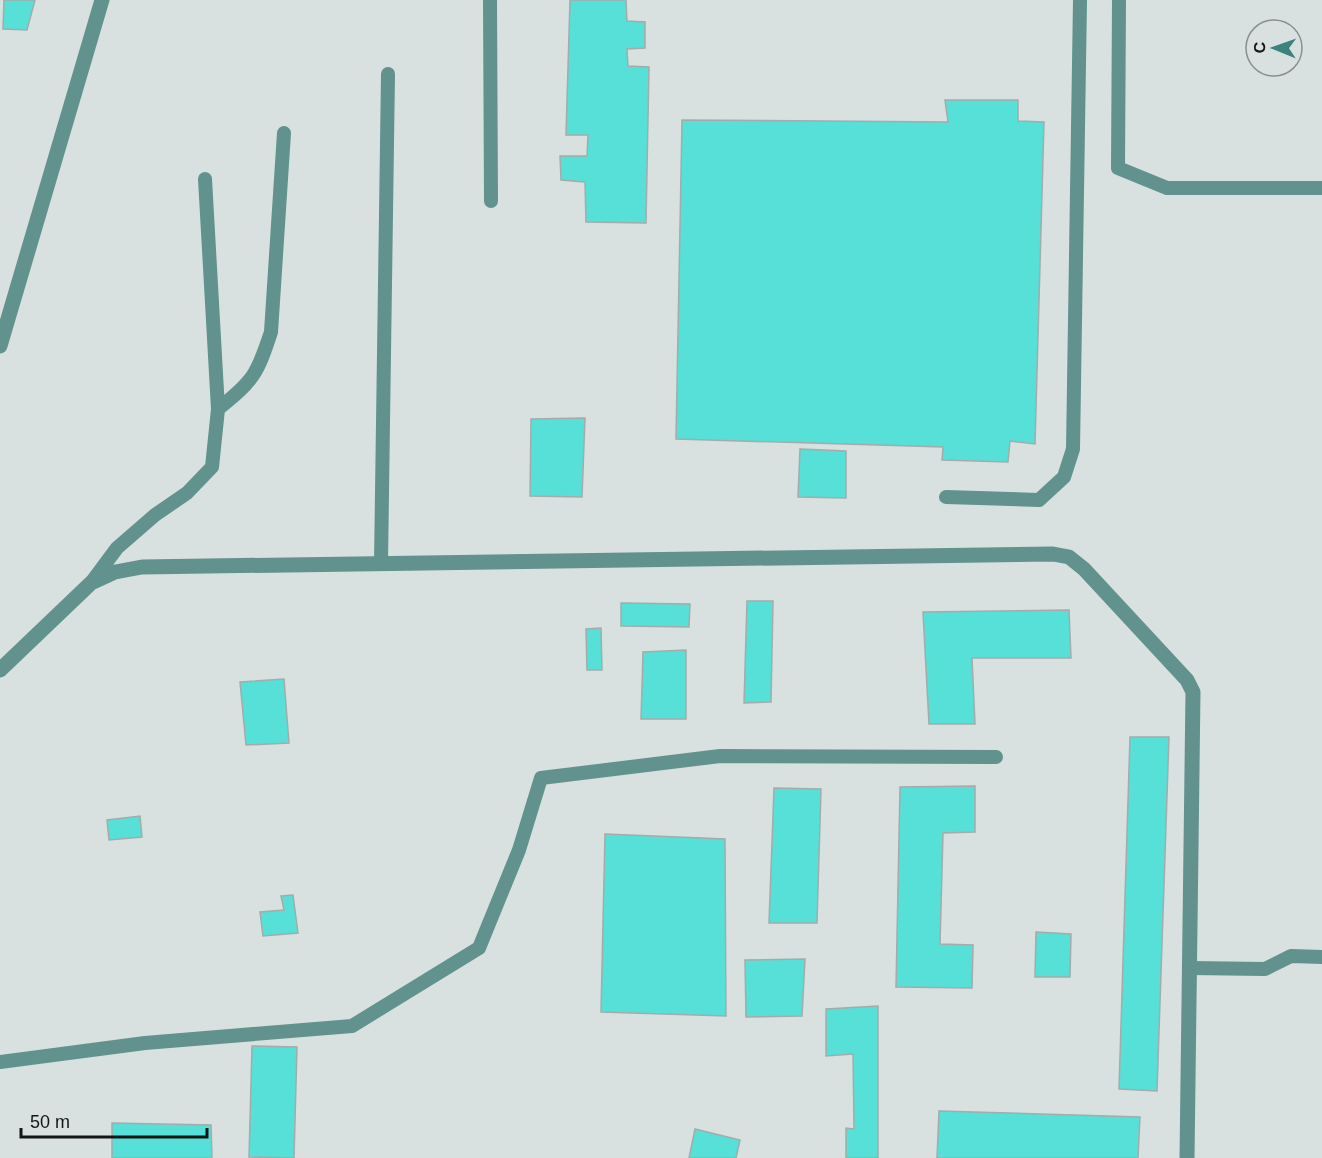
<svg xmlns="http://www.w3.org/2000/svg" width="1322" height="1158" viewBox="0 0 1322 1158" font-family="Helvetica,sans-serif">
  <rect width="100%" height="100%" fill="#d8e1e0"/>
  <path fill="#56e0d7" stroke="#a3acab" stroke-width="1.5" d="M4 0H35L27 30 3 29Z
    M570 0H626L627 21 645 22V48L627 49 628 66 649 67 646 223 586 222 585 182 561 180 560 156H587L588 135H566Z
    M945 100H1018V121L1044 122 1035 444 1010 441 1008 462 942 460 943 447 676 439 682 120 948 122Z
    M585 418 582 497 530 496 531 419Z
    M800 449 846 451V498L798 497Z
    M747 601H773L771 702 744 703Z
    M621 603 690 604 689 627 621 626Z
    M1069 610 1071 658H972L975 724H929L923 612Z
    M601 628 602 670H587L586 629Z
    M686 650V719H641L643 652Z
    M284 679 289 743 246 745 240 682Z
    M1130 737H1169L1157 1091 1119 1089Z
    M975 786V832L943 833 940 944 973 945 972 988 896 987 900 787Z
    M774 788 821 789 817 923H769Z
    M140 816 142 837 109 840 107 820Z
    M605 834 725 839 726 1016 601 1012Z
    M293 895 298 933 263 936 260 912 284 910 281 896Z
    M1036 932 1071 934 1070 977H1035Z
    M805 959 802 1016 746 1017 745 960Z
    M878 1006V1158H846V1128L854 1129 853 1054 826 1056V1009Z
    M252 1046 297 1047 294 1158 249 1157Z
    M939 1111 1140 1117 1138 1158H937Z
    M112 1123 211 1125 212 1158H112Z
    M695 1129 740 1140 736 1158H689Z"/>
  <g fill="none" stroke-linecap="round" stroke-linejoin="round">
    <path stroke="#61928e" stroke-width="14" d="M490 0 491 201
      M1119 0 1118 168 1167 188H1322
      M218 409C253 381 257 375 271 332L284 133
      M946 497 1039 500 1064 477 1073 449 1080 0
      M381 563 388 74
      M91 583 117 548 155 515 187 493 212 467 218 409 205 179
      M1190 968 1265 969 1291 956 1322 957
      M0 1062 145 1043 352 1026 479 948 519 850 541 778 720 756 996 757"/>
    <path stroke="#61928e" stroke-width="15" d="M0 670 91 583 115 572 142 567 1053 554 1069 557 1084 569 1187 680 1193 692 1187 1158"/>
    <path stroke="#61928e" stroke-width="15" d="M0 346 102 0"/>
  </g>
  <g transform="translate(1274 48) rotate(271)"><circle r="28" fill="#d8e1e0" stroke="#89908f" stroke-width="1.5"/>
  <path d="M0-4.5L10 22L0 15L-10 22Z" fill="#3c837e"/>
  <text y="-9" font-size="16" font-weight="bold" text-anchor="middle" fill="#131616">С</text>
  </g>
  <path d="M21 1128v9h186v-9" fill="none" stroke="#131616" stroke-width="3"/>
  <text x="30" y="1128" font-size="18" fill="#131616" stroke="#d8e1e0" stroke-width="4.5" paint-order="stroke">50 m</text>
</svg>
